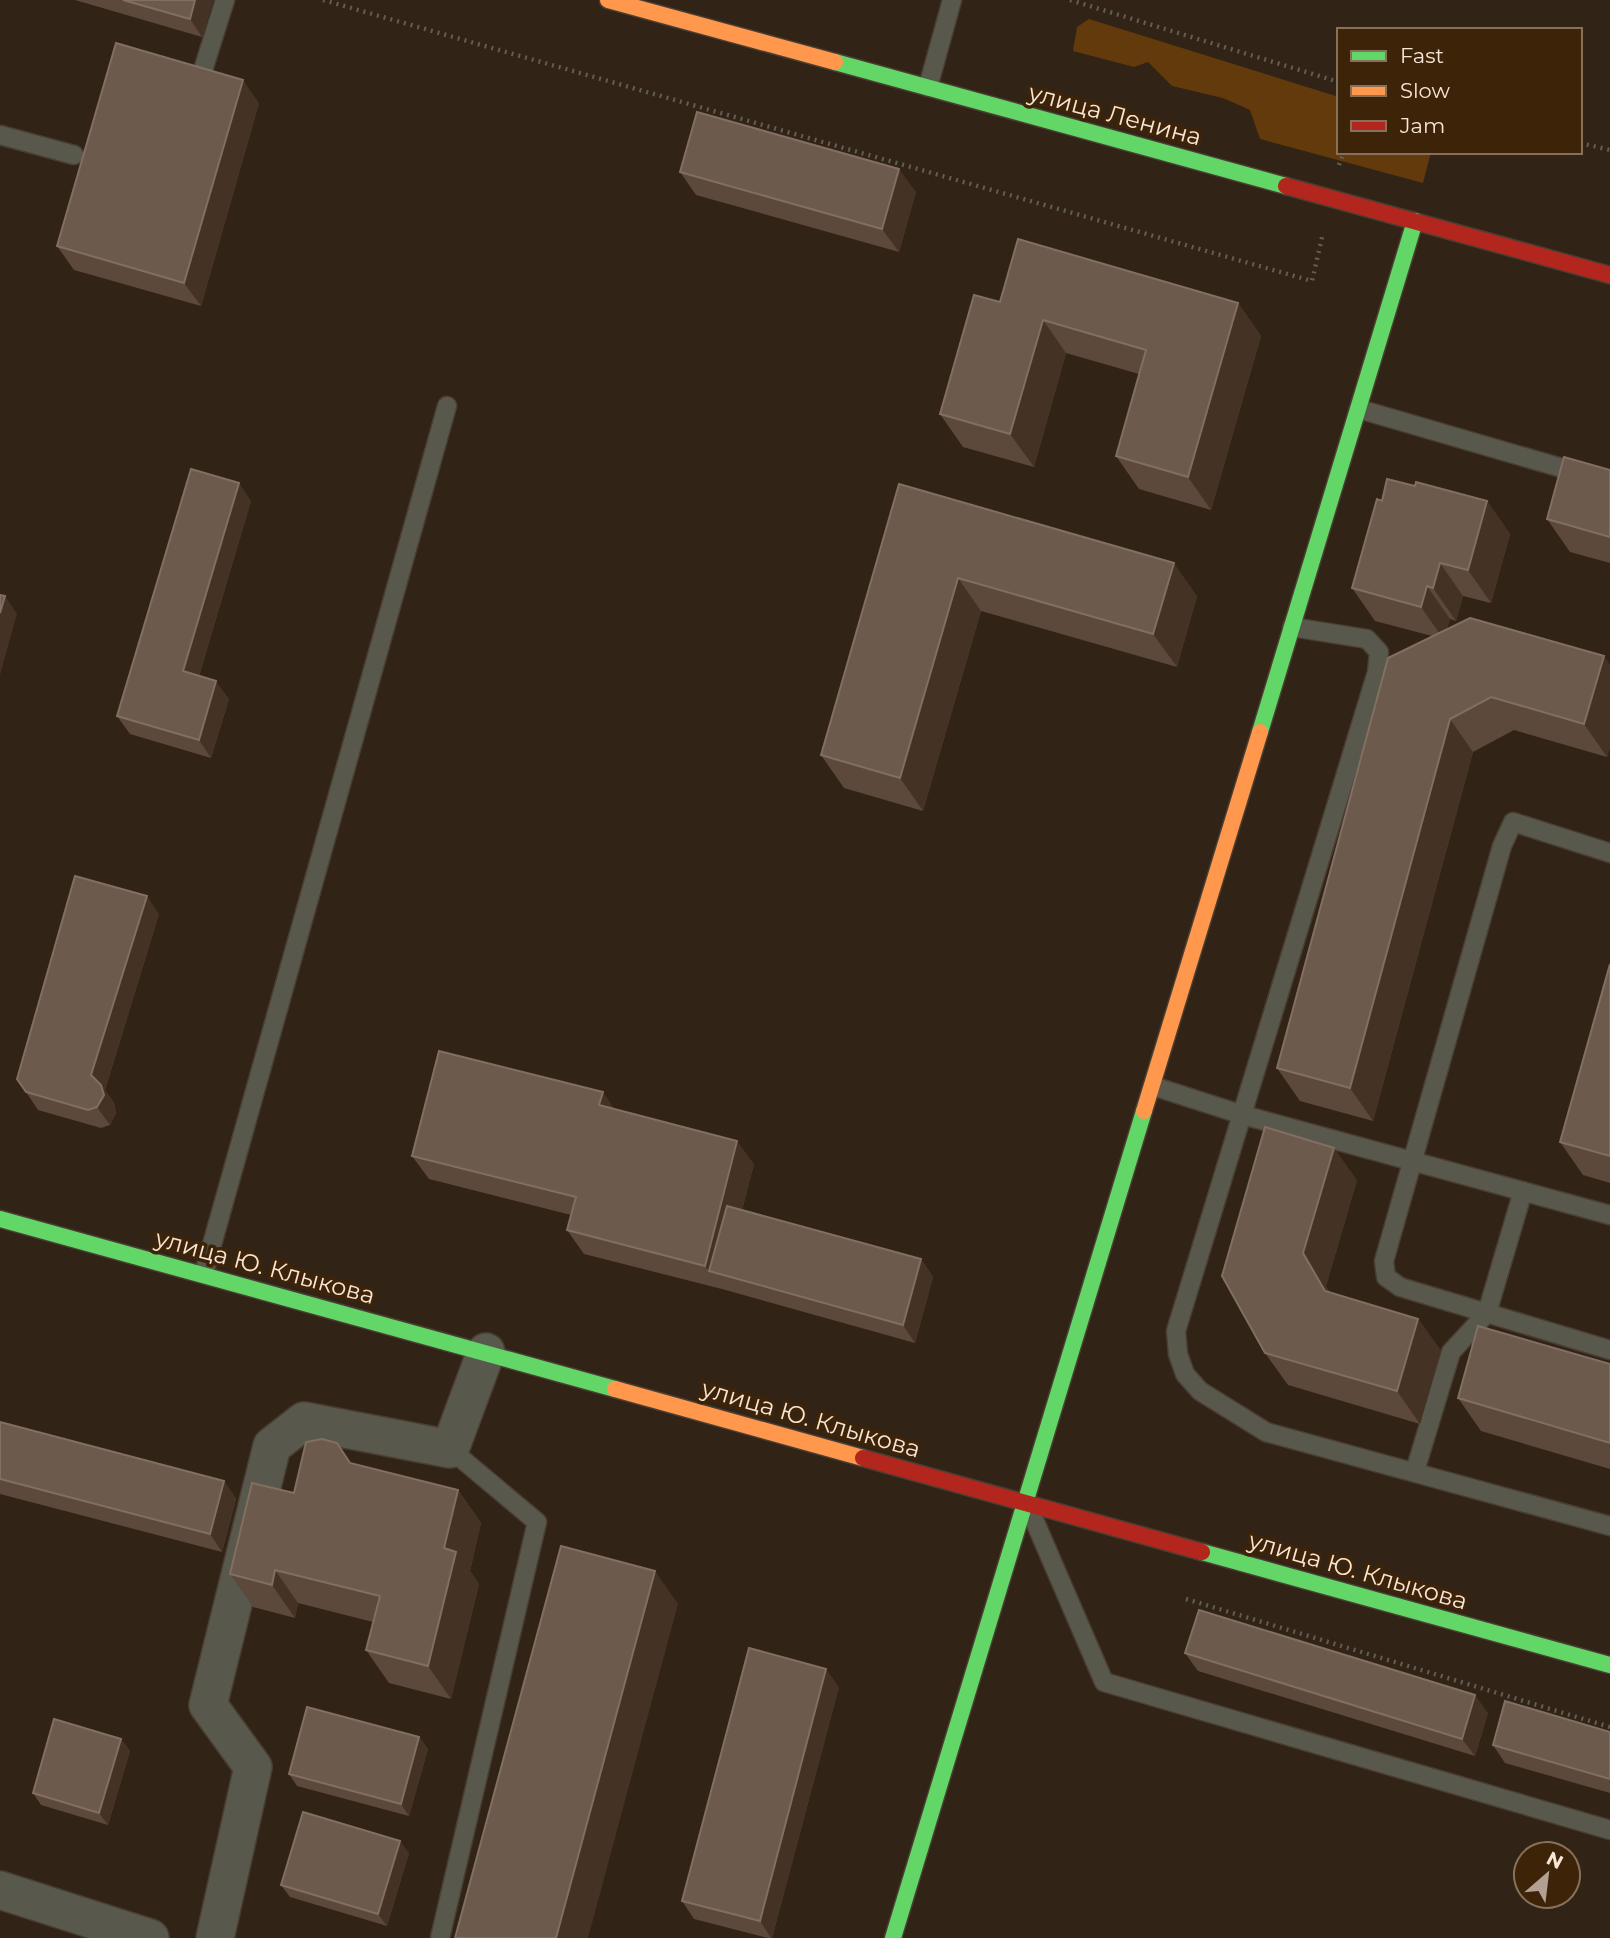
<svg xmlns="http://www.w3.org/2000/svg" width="1610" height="1938" viewBox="0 0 1610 1938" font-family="Montserrat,sans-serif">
  <rect width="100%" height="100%" fill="#312315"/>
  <path fill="#633a0b" d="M1089 19 1339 97V152H1431L1423 183 1260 139 1250 110 1223 98 1172 86 1148 62 1134 67 1073 51 1077 27Z"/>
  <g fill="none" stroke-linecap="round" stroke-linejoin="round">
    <g stroke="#4a3e33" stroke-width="21">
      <path id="lane" d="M203 70 225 0
        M928 87 952 0
        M0 135 74 155
        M1359 409 1610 482
        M1292 627 1367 639 1379 652 1377 672 1176 1331 1178 1354 1185 1374 1200 1391 1266 1432 1610 1526
        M1610 853 1513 822 1502 846 1384 1261 1386 1277 1400 1287 1610 1350
        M1153 1086 1243 1115 1610 1215
        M204 1273 447 406
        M1415 1471 1451 1352 1487 1313 1523 1191
        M1029 1508 1104 1682 1610 1830
        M440 1938 537 1522 450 1449"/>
    </g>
    <g stroke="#4a3e33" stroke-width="40">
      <path id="street" d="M0 1890 150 1938
        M215 1938 253 1767 208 1705 272 1446 304 1421 450 1449 486 1352"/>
    </g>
    <g stroke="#4a3e33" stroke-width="19">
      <path id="fast" d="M835 62 1286 186
        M1260 732 1415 221
        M0 1219 615 1389
        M1202 1552 1610 1665
        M893 1938 1144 1111"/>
    </g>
    <g stroke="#4a3e33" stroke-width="19">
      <path id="slow" d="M608 0 835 62
        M1144 1111 1260 732
        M615 1389 863 1458"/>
    </g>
    <g stroke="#4a3e33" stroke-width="19">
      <path id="jam" d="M1286 186 1610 275
        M863 1458 1202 1552"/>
    </g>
    <path stroke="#615e53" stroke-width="4.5" stroke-dasharray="2 5" stroke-linecap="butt" d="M323 0 1312 281 1323 233
      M1070 0 1339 82
      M1580 143 1610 150
      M1339 165 1344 152
      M1186 1599 1610 1727"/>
    <use href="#lane" stroke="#58594c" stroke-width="18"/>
    <use href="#street" stroke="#58594c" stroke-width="37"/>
    <use href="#fast" stroke="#63d668" stroke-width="16"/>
    <use href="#slow" stroke="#ff974d" stroke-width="16"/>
    <use href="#jam" stroke="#b3261e" stroke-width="16"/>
  </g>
  <path fill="#5c493c" d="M75 0H213L202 37Z
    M259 103 201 306 74 270 57 246Z
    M680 172 916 192 899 252 696 195Z
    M1000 302 1238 303 1261 336 1211 510 1139 489 1116 456 1139 374 1066 353 1034 467 963 447 940 414Z
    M1610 470V563L1570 552 1547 519Z
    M899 484 1197 596 1177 667 981 611 923 811 844 788 821 755Z
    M1415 486 1487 501 1510 534 1491 603 1463 596 1456 621 1450 619 1447 629 1610 665V747L1607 757 1514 730 1473 752 1373 1121 1300 1101 1277 1068 1432 636 1375 621 1352 588 1382 501Z
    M251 501 199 676 229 699 211 758 130 734 117 716Z
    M159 914 105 1090 114 1103 116 1113 110 1125 101 1128 38 1110 26 1092Z
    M1610 964V1183L1583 1175 1560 1142Z
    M614 1109 754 1164 742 1210 921 1259 933 1277 915 1343 722 1289 584 1254 567 1230 571 1215 429 1179 412 1156Z
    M1357 1180 1326 1286 1330 1293 1418 1319 1441 1351 1420 1424 1288 1385 1265 1353Z
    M1610 1364V1469L1481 1431 1458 1398Z
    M0 1422 224 1481 236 1499 222 1552 0 1494Z
    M337 1443 351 1464 458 1490 481 1523 470 1571 479 1584 451 1699 389 1683 366 1650 373 1622 298 1603 295 1618 253 1607 230 1574 294 1493Z
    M1185 1653 1488 1713 1475 1756 1198 1671Z
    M839 1687 772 1938H768L694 1919 682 1901Z
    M1610 1732V1793L1505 1763 1493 1745Z
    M419 1737 428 1749 409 1816 297 1786 289 1774Z
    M121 1739 130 1751 108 1825 41 1805 33 1793Z
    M409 1853 387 1926 290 1897 281 1885Z"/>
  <path fill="#443325" d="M195 0H213L202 37 190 19Z
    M243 80 259 103 201 306 184 283Z
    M899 169 916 192 899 252 882 229Z
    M1238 303 1261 336 1211 510 1188 477Z
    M1043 320 1066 353 1034 467 1010 434Z
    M239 483 251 501 195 689 183 671Z
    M1487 501 1510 534 1491 603 1468 570Z
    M1174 563 1197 596 1177 667 1153 634Z
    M1440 563 1463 596 1456 621 1433 588Z
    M958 578 981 611 923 811 900 778Z
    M1427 586 1450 619 1444 640 1421 607Z
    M5 596 17 614 0 675V613Z
    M1604 656 1610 665V747L1607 757 1584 724Z
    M216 681 229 699 211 758 199 740Z
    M1450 719 1473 752 1373 1121 1350 1088Z
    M147 896 159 914 105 1090 114 1103 116 1113 110 1125 97 1107 91 1075Z
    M603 1092 619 1116 599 1105Z
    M737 1141 754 1164 725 1276 709 1271 705 1266Z
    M1334 1148 1357 1180 1326 1286 1348 1324 1325 1291 1303 1253Z
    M921 1259 933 1277 915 1343 903 1325Z
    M1418 1319 1441 1351 1420 1424 1397 1391Z
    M224 1481 236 1499 222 1552 210 1534Z
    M458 1490 481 1523 470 1571 479 1584 451 1699 428 1666 444 1548Z
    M275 1570 298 1603 295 1618 272 1585Z
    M655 1571 678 1604 588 1938H556Z
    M826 1669 839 1687 772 1938H771L760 1921Z
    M1475 1695 1488 1713 1475 1756 1462 1739Z
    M419 1737 428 1749 409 1816 401 1804Z
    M121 1739 130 1751 108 1825 99 1813Z
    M400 1841 409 1853 387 1926 378 1914Z"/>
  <path fill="#6c5a4c" stroke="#826f62" stroke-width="2" d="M123 0H195L190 19Z
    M116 43 243 80 184 283 57 246Z
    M697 112 899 169 882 229 680 172Z
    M1018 239 1238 303 1188 477 1116 456 1146 350 1043 320 1010 434 940 414 974 295 1000 302Z
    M1564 457 1610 470V537L1547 519Z
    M191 469 239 483 183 671 216 681 199 740 117 716Z
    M1387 479 1415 486 1416 482 1487 501 1468 570 1440 563 1433 588 1427 586 1421 607 1352 588 1377 499 1382 501Z
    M899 484 1174 563 1153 634 958 578 900 778 821 755Z
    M0 595 5 596 0 613Z
    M1470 618 1604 656 1584 724 1491 697 1450 719 1350 1088 1277 1068 1388 658Z
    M75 876 147 896 91 1075 101 1085 104 1095 97 1107 88 1110 26 1092 17 1079Z
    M1610 964V1156L1560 1142Z
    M439 1051 603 1092 599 1105 737 1141 705 1266 567 1230 576 1197 412 1156Z
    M1265 1127 1334 1148 1303 1253 1325 1291 1418 1319 1397 1391 1265 1353 1222 1276Z
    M727 1206 921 1259 903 1325 709 1271Z
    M1478 1326 1610 1364V1443L1458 1398Z
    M0 1422 224 1481 210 1534 0 1479Z
    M322 1439 337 1443 350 1463 458 1490 444 1548 456 1552 428 1666 366 1650 380 1596 275 1570 272 1585 230 1574 252 1483 294 1493 306 1442Z
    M561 1546 655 1571 556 1938H455Z
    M1199 1610 1475 1695 1462 1739 1185 1653Z
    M749 1648 826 1669 760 1921 682 1901Z
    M1505 1701 1610 1732V1779L1493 1745Z
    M307 1707 419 1737 401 1804 289 1774Z
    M54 1719 121 1739 99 1813 33 1793Z
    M303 1812 400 1841 378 1914 281 1885Z"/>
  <g text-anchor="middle" stroke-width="7" stroke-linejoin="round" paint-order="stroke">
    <g font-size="24" fill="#f7e5d7" stroke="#3d2409">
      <text transform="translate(1115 115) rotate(15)" y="8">улица Ленина</text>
      <text transform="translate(265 1267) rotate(15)" y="8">улица Ю. Клыкова</text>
      <text transform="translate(811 1419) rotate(16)" y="8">улица Ю. Клыкова</text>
      <text transform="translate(1358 1571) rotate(16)" y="8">улица Ю. Клыкова</text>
    </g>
  </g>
  <rect x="1337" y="28" width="245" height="126" fill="#3d2409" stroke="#87715b" stroke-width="2"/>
  <rect x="1351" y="51" width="35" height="10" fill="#63d668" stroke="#87715b" stroke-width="2"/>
  <text x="1400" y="63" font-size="21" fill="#f7e5d7">Fast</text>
  <rect x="1351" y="86" width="35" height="10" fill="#ff974d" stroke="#87715b" stroke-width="2"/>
  <text x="1400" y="98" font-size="21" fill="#f7e5d7">Slow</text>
  <rect x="1351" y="121" width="35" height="10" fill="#b3261e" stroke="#87715b" stroke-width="2"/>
  <text x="1400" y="133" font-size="21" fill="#f7e5d7">Jam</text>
  <g transform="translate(1547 1875) rotate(28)"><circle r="33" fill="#3d2409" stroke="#87715b" stroke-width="2"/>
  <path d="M0-5L12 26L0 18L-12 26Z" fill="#b2a193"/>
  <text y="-10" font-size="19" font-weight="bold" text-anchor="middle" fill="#f7e5d7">N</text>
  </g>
</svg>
